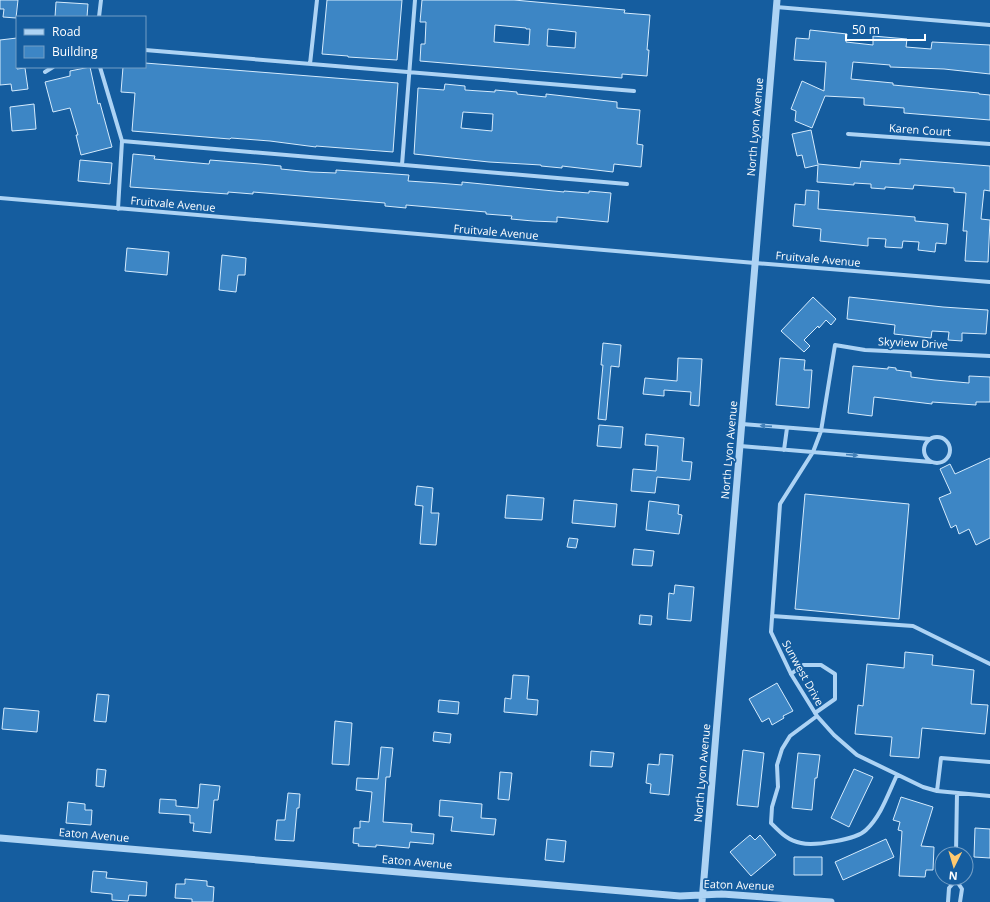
<svg xmlns="http://www.w3.org/2000/svg" width="990" height="902" viewBox="0 0 990 902" font-family="'Open Sans',sans-serif">
  <rect width="100%" height="100%" fill="#155d9f"/>
  <path fill="#3d86c5" stroke="#d5ebfd" fill-rule="evenodd" d="M0 0H18L16 18 3 17 4 9H0Z
    M327 0H402L397 60 348 57V56L322 54Z
    M422 0H514L625 10 624 13 650 15 647 50H649L647 76 622 74V78L420 61 421 44H425L426 22H420ZM495 25 526 28V29H530L529 45 494 42ZM548 29 576 32 575 48 547 46Z
    M56 2 88 4 87 17H55Z
    M810 30 847 34 846 42 873 45V36L907 39 906 47 931 49 932 42 990 45V74L944 69 890 67V65L853 62 851 79 893 83V85L979 93V94L990 95V120L904 113V108L864 105V98L825 96 812 128 795 121 796 111 791 109 802 81 824 91 826 62 794 60 796 38 809 39Z
    M17 38V69L25 68 28 89 12 91 11 84 0 85V40Z
    M145 63 398 83 393 152 316 146V147L270 141 231 138 230 139 132 131 135 93 121 92 123 67H145Z
    M90 67 98 104 100 103 112 147 81 155 76 135H78L70 108 53 112 45 82 70 76V71Z
    M445 84 465 86V90L495 92V90L517 92V94L546 97V94L617 102V108L640 110 637 144 643 145 641 167 614 164 613 172 562 166V168L541 166V165L489 162 414 154 418 88 444 90ZM463 112 493 114 492 131 461 128Z
    M34 104 36 129 12 131 10 107Z
    M811 130 818 164 860 168 861 161 900 164V159L990 166V191L984 190 981 219 990 220 988 262 965 261 967 231H963L966 193 954 192V188L914 185 913 189 885 187V189L871 188V184L854 183V185L817 182 818 165 805 168 802 155 797 156 792 134Z
    M133 154 155 156 154 159 209 164 210 160 260 164 281 166V169L311 172 336 173V170L409 175 408 181 438 183 462 185V182L564 192V191L589 193V191L611 193 608 222 557 217V222L533 221 511 219 512 216 486 214V212L406 205V208L385 206V203L253 192V194L228 192V194L130 187Z
    M80 160 112 163 110 184 78 181Z
    M806 190 819 191 818 209 915 217V221L948 224 946 244 936 243 935 252 918 250 919 242 903 241 902 248 885 247 886 239 868 238V246L820 241 821 229 793 226 795 204 805 205Z
    M127 248 169 252 167 275 125 271Z
    M222 255 246 258 245 275H238L236 292 219 290Z
    M813 297 836 319 831 325 826 320 819 328 818 326 804 340 810 346 804 352 781 331Z
    M849 297 943 307 988 310 986 334 962 333V341L948 340 949 332 932 331 931 338 894 334 895 325 847 319Z
    M603 343 621 345 619 367 611 366 606 420 598 419 603 365H601Z
    M678 358 702 359 699 406 690 405 691 392 664 390V396L643 394 645 378 677 381Z
    M780 358 805 360 804 370H812L809 408 776 405Z
    M853 366 888 369V367L896 368V370L911 372V377L935 380 969 383V376L990 377V402H976V405L932 402V404L874 397 872 416 848 413Z
    M599 425 623 427 621 448 597 446Z
    M646 434 684 438 682 461 692 462 690 480 657 477 655 493 631 491 633 469 656 471 658 446 645 445Z
    M990 458V538L976 545 969 529 959 534 956 525 951 528 939 498 951 493 940 469 950 464 955 474Z
    M417 486 433 488 431 513H439L436 545 420 544 423 506 415 505Z
    M805 494 909 504 899 619 795 609Z
    M507 495 544 498 542 520 505 518Z
    M574 500 617 504 615 527 572 523Z
    M649 501 679 505 678 514 682 515 679 534 646 530Z
    M569 538 578 539 576 548 567 547Z
    M634 549 654 551 652 566 632 565Z
    M675 585 694 587 691 621 667 619 669 593 674 594Z
    M640 615 652 616 651 625 639 624Z
    M905 652 933 655 932 665 974 670 971 704 988 705 985 734 922 728 919 758 890 756 892 737 855 734 858 705 863 706 867 664 904 668Z
    M513 675 529 676 527 699 538 700 537 715 504 712 505 698 511 699Z
    M777 683 793 711 783 716 784 718 772 725 769 718 762 722 749 699Z
    M97 694 109 695 106 722 94 721Z
    M439 700 459 702 458 714 438 712Z
    M4 708 39 711 37 732 2 729Z
    M335 721 352 723 349 765 332 764Z
    M434 732 451 734 450 743 433 741Z
    M381 747 393 748 390 777H386L383 822 412 824 411 832 434 834 433 844 410 842 409 848 376 845V847L358 846 359 844 353 843 354 828H360V821L369 822 372 792 356 790 357 778 378 779Z
    M743 750 764 753 758 807 737 805Z
    M591 751 614 753 612 767 590 766Z
    M798 753 820 755 817 778H815L812 810 792 808Z
    M660 754 673 755 669 795 650 793 651 784 646 783 648 764 659 765Z
    M97 769 106 770 104 787 96 786Z
    M854 769 873 777 849 827 831 818Z
    M500 772 512 773 509 800 498 799Z
    M200 784 220 786 218 800H214L211 833 193 831 194 823H190V815L159 813 160 799 176 800V806L198 808Z
    M288 793 300 794 299 808H297L294 841 275 840 277 820H285Z
    M901 797 933 807 921 846 934 847 933 870H926L925 877 899 876 902 831 898 830 900 822 893 820Z
    M440 800 482 804 481 818 496 819 494 835 451 831 453 817 439 816Z
    M68 802 85 804V810H92L91 825 66 823Z
    M975 828 990 829V858L974 857Z
    M750 835 755 840 760 835 776 855 751 876 730 852Z
    M547 839 566 841 564 862 545 860Z
    M886 839 894 857 843 880 835 862Z
    M794 857H822V875H794Z
    M93 871 107 872 106 878 147 882 146 896 129 895 128 901 112 900V894L91 892Z
    M185 879 207 881V886L214 887 213 902H192V899L175 898 176 884H185Z"/>
  <g fill="none" stroke-linecap="round" stroke-linejoin="round">
    <path stroke="#add3f4" stroke-width="4" d="M776 7 990 25
      M99 17 101 0
      M145 50 634 91
      M310 64 317 0
      M100 67 122 141 118 209
      M45 72 53 67
      M848 134 990 144
      M122 141 627 184
      M402 165 415 0
      M0 198 755 263 990 282
      M990 356 865 350 835 345 821 431 813 452 780 504 771 632 791 674 817 716 834 735 857 755 923 787 937 791 990 796
      M742 424 930 439
      M924 450a13 13 0 1 1 26 0a13 13 0 1 1-26 0Z
      M740 446 931 462
      M784 450 787 428
      M772 616 913 626 990 664
      M791 674 803 665H821L835 674V699L815 713
      M817 716 790 736 782 749 777 765 778 787 772 807 771 823C780 832 788 841 801 843 814 846 856 840 866 830 881 816 888 794 897 775
      M937 791 941 758 990 762
      M956 854 957 793
      M956 878V880L962 889 960 902
      M948 902 949 888 956 880"/>
    <path stroke="#add3f4" stroke-width="7" d="M0 838 680 896 722 894 831 902
      M702 902 777 0"/>
  </g>
  <defs><path id="oneway-solid" d="M-6-.8H1V-3.2L6.5 0L1 3.2V.8H-6Z"/></defs>
  <g fill="#4380b8">
    <use href="#oneway-solid" transform="translate(766 426) rotate(-176)"/>
    <use href="#oneway-solid" transform="translate(852 455) rotate(5)"/>
  </g>
  <g text-anchor="middle" stroke-width="3.5" stroke-linejoin="round" paint-order="stroke">
    <g font-size="11" fill="#fff" stroke="#155d9f">
      <text transform="translate(755 127) rotate(-85)" y="4">North Lyon Avenue</text>
      <text transform="translate(920 130) rotate(4)" y="4">Karen Court</text>
      <text transform="translate(173 204) rotate(5)" y="4">Fruitvale Avenue</text>
      <text transform="translate(496 232) rotate(5)" y="4">Fruitvale Avenue</text>
      <text transform="translate(818 259) rotate(5)" y="4">Fruitvale Avenue</text>
      <text transform="translate(913 343) rotate(3)" y="4">Skyview Drive</text>
      <text transform="translate(729 450) rotate(-85)" y="4">North Lyon Avenue</text>
      <text transform="translate(803 673) rotate(61)" y="4">Sunwest Drive</text>
      <text transform="translate(702 773) rotate(-85)" y="4">North Lyon Avenue</text>
      <text transform="translate(94 835) rotate(5)" y="4">Eaton Avenue</text>
      <text transform="translate(417 862) rotate(5)" y="4">Eaton Avenue</text>
      <text transform="translate(739 885) rotate(2)" y="4">Eaton Avenue</text>
    </g>
  </g>
  <rect x="16" y="16" width="130" height="52" fill="#155d9f" stroke="#739ec5"/>
  <rect x="24" y="29" width="20" height="6" fill="#add3f4" stroke="#739ec5"/>
  <text x="52" y="36" font-size="12" fill="#ffffff">Road</text>
  <rect x="24" y="46" width="20" height="12" fill="#3d86c5" stroke="#739ec5"/>
  <text x="52" y="56" font-size="12" fill="#ffffff">Building</text>
  <g transform="translate(954 866) rotate(185)"><circle r="19" fill="#155d9f" stroke="#739ec5"/>
  <path d="M0-3L7 15L0 10L-7 15Z" fill="#ffc96f"/>
  <text y="-6" font-size="11" font-weight="bold" text-anchor="middle" fill="#ffffff">N</text>
  </g>
  <path d="M846 34v6h79v-6" fill="none" stroke="#ffffff" stroke-width="2"/>
  <text x="852" y="34" font-size="12" fill="#ffffff" stroke="#155d9f" stroke-width="3" paint-order="stroke">50 m</text>
</svg>
